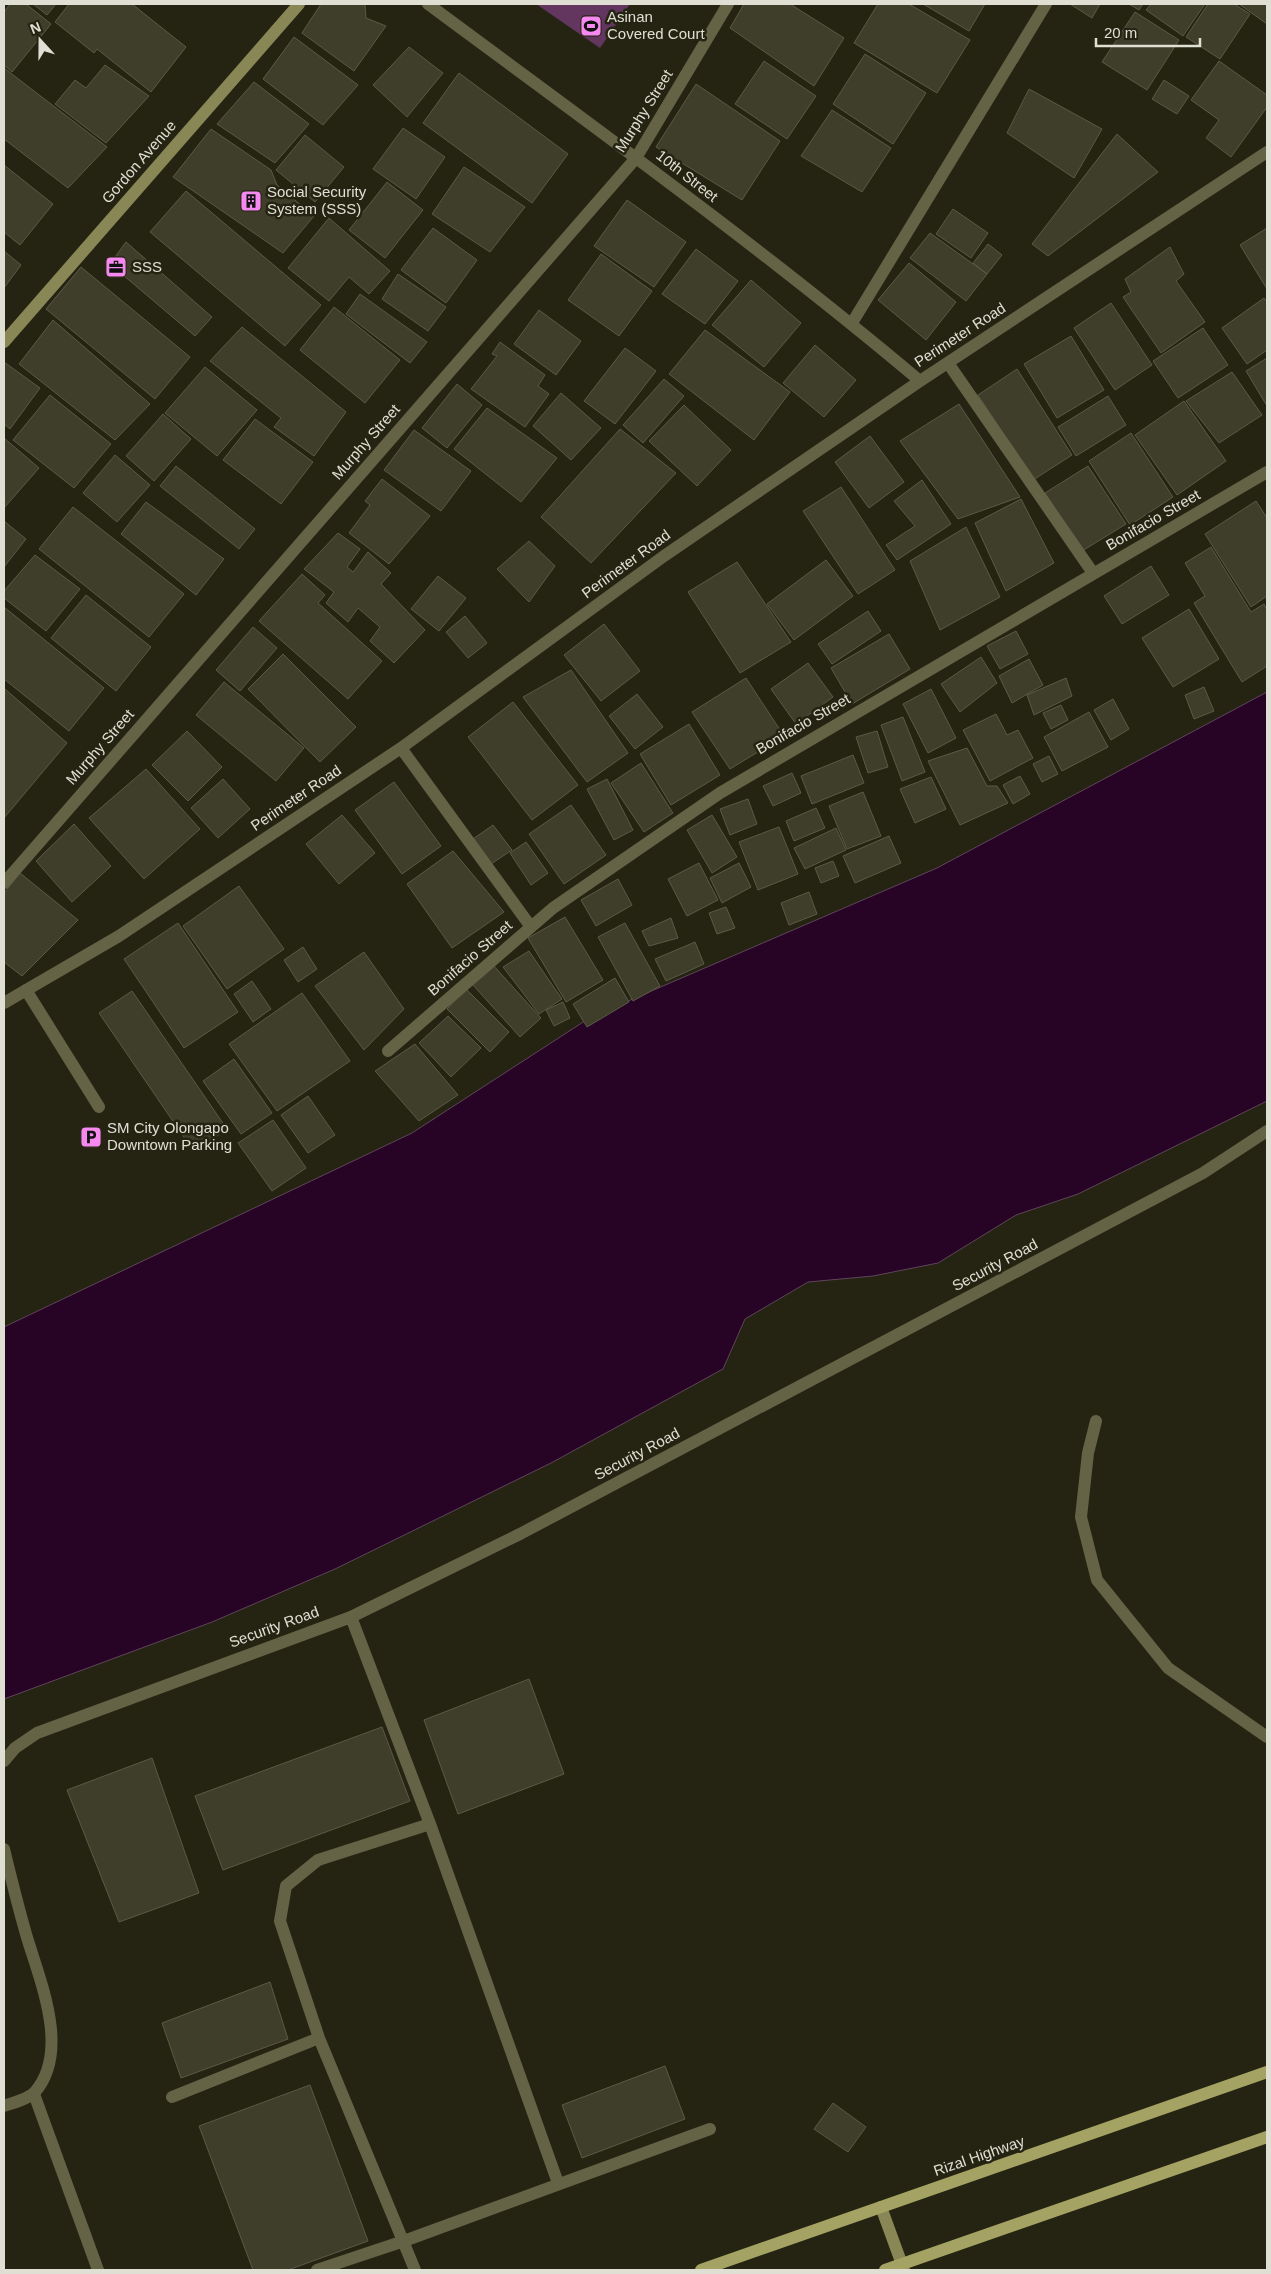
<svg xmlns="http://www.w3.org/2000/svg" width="1271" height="2274" viewBox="0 0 1271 2274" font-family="Arial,sans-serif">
  <rect width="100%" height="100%" fill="#252412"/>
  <path fill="#62365f" d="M536 4H630L600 48Z"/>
  <path fill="#270326" stroke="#5e455a" d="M1267 692V1101L1078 1194 1016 1215 938 1263 873 1276 808 1282 745 1319 723 1369 551 1463 335 1569 212 1622 4 1699V1327L412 1133 591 1017 937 868Z"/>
  <path fill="#3f3e2b" stroke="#5b5a46" d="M10 4H26L51 24 12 72 4 65V12Z
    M33 4H56L47 15Z
    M69 4H132L186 47 151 92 97 49 94 53 55 22Z
    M321 4H365L366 18 386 26 354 71 302 33Z
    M744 4H790L844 38 814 86 730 28Z
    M878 4H909L970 40 937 93 854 43Z
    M923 4H985L969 31Z
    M1070 4H1100L1092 18Z
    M1129 4H1143L1139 10Z
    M1151 4H1205L1183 36 1146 10Z
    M1208 4H1234L1250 14 1220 59 1186 37Z
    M1239 4H1267V24Z
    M1135 12 1179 40 1147 90 1102 62Z
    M294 37 358 85 323 125 263 79Z
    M409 47 443 73 407 117 373 85Z
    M865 54 926 93 893 144 833 104Z
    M764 61 816 96 787 139 735 104Z
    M1219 61 1267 95V107L1231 157 1206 138 1219 120 1191 100Z
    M105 65 149 96 106 143 55 104 75 80 86 88Z
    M4 68 107 147 68 188 4 139Z
    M459 73 568 154 532 203 423 123Z
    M1164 80 1189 96 1177 114 1152 99Z
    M254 82 309 124 275 163 217 124Z
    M696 84 780 141 742 200 656 147Z
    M1029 89 1102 129 1074 178 1007 133Z
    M832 110 891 148 862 192 801 156Z
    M403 128 445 157 416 199 373 169Z
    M211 129 271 170 277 185 314 216 283 253 173 177Z
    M1117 134 1158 172 1048 256 1032 244Z
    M305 135 344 167 315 202 276 170Z
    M4 165 53 204 20 245 4 232Z
    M464 167 525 207 490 252 432 214Z
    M387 182 423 210 385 258 349 230Z
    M186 191 321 305 285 346 150 232Z
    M627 200 686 242 654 287 594 246Z
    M953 209 988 233 971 258 936 234Z
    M329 218 390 271 369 294 349 277 329 301 288 268Z
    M433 228 477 260 446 303 401 270Z
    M1267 228V289L1240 245Z
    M930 233 987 274 966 301 910 258Z
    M126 242 212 317 195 336 110 264Z
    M988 244 1002 255 987 274 973 263Z
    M1170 247 1184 274 1176 281 1205 322 1161 353 1123 297 1131 292 1125 279Z
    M696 249 738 281 705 324 662 294Z
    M4 251 21 265 4 288Z
    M601 254 652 291 619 336 568 300Z
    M909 263 956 302 926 340 878 300Z
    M81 267 190 357 155 399 46 309Z
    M398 274 446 307 428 331 382 299Z
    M751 280 801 323 764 367 712 325Z
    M360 294 427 342 410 363 346 314Z
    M1264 298 1267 302V350L1247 364 1222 328Z
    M1111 303 1152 365 1115 390 1074 328Z
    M334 307 400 360 365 403 300 350Z
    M539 310 581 341 556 375 514 344Z
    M53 320 150 404 115 440 19 364Z
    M242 327 346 412 314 456 274 427 281 418 210 361Z
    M1203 328 1228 365 1178 398 1153 361Z
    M705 330 790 392 754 440 669 374Z
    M1071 336 1104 390 1057 418 1024 364Z
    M500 342 545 375 538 386 549 394 525 427 471 389 497 356 492 354Z
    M815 345 856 380 824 417 783 383Z
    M625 348 656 371 615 424 584 401Z
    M1267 358V406L1246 371Z
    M4 362 40 388 10 429 4 424Z
    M205 367 257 410 217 456 165 413Z
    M1017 369 1072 455 1033 480 978 395Z
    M1232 372 1262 415 1219 443 1186 401Z
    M664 379 684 396 643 443 623 425Z
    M457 384 482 405 447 448 422 428Z
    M561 393 601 428 571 460 533 426Z
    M50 395 111 444 74 488 13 440Z
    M1108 396 1126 425 1076 456 1058 427Z
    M1184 401 1226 461 1177 495 1135 435Z
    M959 404 1020 497 958 519 900 441Z
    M684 405 731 450 697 486 649 441Z
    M487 408 557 458 521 502 454 449Z
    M163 414 191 439 154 481 126 456Z
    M255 419 313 462 281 504 223 460Z
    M620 429 676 473 591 563 541 517Z
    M414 430 471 471 441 511 384 470Z
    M1131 433 1173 497 1130 525 1089 461Z
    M870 436 904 482 869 508 835 462Z
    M4 438 39 468 4 508Z
    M115 455 150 485 117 522 83 493Z
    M176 466 255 529 239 549 160 486Z
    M1088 466 1126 524 1082 551 1045 493Z
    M382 479 430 516 389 564 349 533 370 505 365 501Z
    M922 480 951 524 897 560 886 545 915 526 894 501Z
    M841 487 895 570 858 594 803 511Z
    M1021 499 1054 563 1006 591 975 523Z
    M1256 501 1267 518V596L1251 607 1205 534Z
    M146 502 224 559 196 595 121 534Z
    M73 507 184 594 149 637 39 549Z
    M4 521 26 539 4 567Z
    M966 527 1000 597 940 630 910 561Z
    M338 533 360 549 347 567 353 572 368 552 391 573 381 584 425 630 394 663 370 641 380 627 358 608 348 622 326 603 334 592 304 569Z
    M529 541 555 566 529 602 497 569Z
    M1211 547 1251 612 1264 604 1267 610V666L1242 682 1194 603 1205 596 1185 563Z
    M35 555 80 589 46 631 4 598V591Z
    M826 560 853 596 794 640 767 604Z
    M737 562 791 642 740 673 688 592Z
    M1151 566 1169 595 1122 624 1104 596Z
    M302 574 325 595 318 603 382 661 348 699 259 621Z
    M438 576 466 598 439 631 411 609Z
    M86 595 151 647 116 691 51 638Z
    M4 607 104 688 69 731 4 679Z
    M1189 609 1219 659 1173 687 1142 638Z
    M868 611 881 631 832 664 818 644Z
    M465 616 487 643 468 658 446 632Z
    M604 624 640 671 601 701 564 655Z
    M253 627 277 648 240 691 216 670Z
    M1016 631 1028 654 1000 669 987 646Z
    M889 634 910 669 852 704 831 668Z
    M283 654 356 727 320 762 248 689Z
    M981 657 997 683 960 712 941 684Z
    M1029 659 1043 685 1012 703 999 676Z
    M808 663 833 697 796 724 771 689Z
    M571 670 628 753 587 782 523 697Z
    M746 678 784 736 730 769 692 712Z
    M1066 678 1072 696 1034 715 1027 695Z
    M224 682 304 748 276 781 196 715Z
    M1204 687 1214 711 1194 719 1185 695Z
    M5 689 67 743 4 818V690Z
    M931 689 956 738 928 753 903 704Z
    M637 694 663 727 635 749 609 716Z
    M1113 699 1129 729 1111 740 1094 710Z
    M513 702 578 785 532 820 468 737Z
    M1061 705 1068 720 1051 729 1043 713Z
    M1089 712 1108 747 1062 771 1044 737Z
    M996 714 1007 735 1018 730 1033 758 990 781 963 730Z
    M903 717 925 772 902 781 881 725Z
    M689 724 720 775 671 805 640 754Z
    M187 731 222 767 188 801 152 765Z
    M877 731 888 767 868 773 856 737Z
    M967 748 987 786H997L1008 803 960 825 928 761Z
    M853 755 864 783 812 804 801 776Z
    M1049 756 1058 774 1042 782 1033 764Z
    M641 763 673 813 644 832 611 783Z
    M146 769 200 829 144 879 89 818Z
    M792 773 801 793 773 806 763 786Z
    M1020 776 1030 794 1013 804 1003 785Z
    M931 777 946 809 915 823 900 789Z
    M223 779 250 809 218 838 191 808Z
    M607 779 633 830 614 840 587 789Z
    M394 782 441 846 402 874 355 810Z
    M863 792 881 836 847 849 829 806Z
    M748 799 757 824 730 835 720 809Z
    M571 805 606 855 564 884 529 834Z
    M816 808 825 828 794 841 786 821Z
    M342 815 375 853 339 884 306 844Z
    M712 815 737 857 712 873 687 830Z
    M74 824 111 866 72 902 36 861Z
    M493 825 512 850 491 864 473 839Z
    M779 827 798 874 758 890 739 842Z
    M836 828 846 850 805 869 794 848Z
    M889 836 901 863 855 883 843 856Z
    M526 842 548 873 531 885 510 853Z
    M453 851 504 912 452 948 407 884Z
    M833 861 839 876 821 883 815 868Z
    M699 863 718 900 687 916 668 879Z
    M739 863 751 887 722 903 710 878Z
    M20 873 78 920 22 976 4 962V893Z
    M618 879 632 905 596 926 581 900Z
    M239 886 284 949 227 989 183 926Z
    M809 892 817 914 789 925 781 903Z
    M726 907 735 928 717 934 709 913Z
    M565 917 603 980 566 1002 528 938Z
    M671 918 678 938 649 946 642 931Z
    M178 923 238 1012 184 1048 124 959Z
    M625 923 660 986 633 1001 598 937Z
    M695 942 704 964 666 981 655 959Z
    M303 947 317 969 298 982 284 960Z
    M529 951 562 999 539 1014 503 967Z
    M364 952 404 1009 364 1050 315 986Z
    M493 965 541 1018 520 1037 472 984Z
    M615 978 629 1002 587 1027 573 1004Z
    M252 981 271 1009 253 1022 234 994Z
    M466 989 509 1032 490 1052 447 1009Z
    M132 991 227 1129 194 1152 99 1013Z
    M302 993 350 1061 277 1111 229 1044Z
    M563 1002 570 1018 554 1026 546 1010Z
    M448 1016 481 1048 451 1077 419 1043Z
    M415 1044 458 1095 419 1121 375 1071Z
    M234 1059 272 1113 241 1134 203 1081Z
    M308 1096 335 1135 308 1153 281 1115Z
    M273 1120 306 1168 272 1191 238 1143Z
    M529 1679 564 1774 458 1814 424 1720Z
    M382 1727 410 1801 223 1870 195 1796Z
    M152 1758 199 1893 119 1922 67 1790Z
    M270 1982 288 2039 181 2078 162 2023Z
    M665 2066 685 2119 582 2158 562 2105Z
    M310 2085 368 2241 288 2270H253L199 2126Z
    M833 2103 866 2127 848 2152 814 2129Z"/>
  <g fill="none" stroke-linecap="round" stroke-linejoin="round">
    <path stroke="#646345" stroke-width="12" d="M26 990 99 1107
      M351 1617 430 1824 558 2183
      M4 1761 15 1748 37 1733 351 1617 520 1534 1203 1173 1267 1131
      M4 1849C11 1878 18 1906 26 1934 39 1979 71 2050 35 2092 29 2099 12 2103 4 2106
      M34 2094 98 2270
      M172 2097 319 2038
      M317 2270 404 2241 710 2129
      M415 2270 319 2038 280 1921 286 1886 318 1860 430 1824"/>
    <path stroke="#646345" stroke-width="12" d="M428 4C594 127 762 248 920 381
      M852 323 1046 4
      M948 363 1093 573
      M401 748 531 927
      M4 883 636 158 728 4
      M4 1003 119 936 401 748 664 556 920 381 1267 152
      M388 1051 553 908 720 793 1267 472
      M1096 1421 1088 1453 1081 1517 1097 1580 1168 1668 1267 1737"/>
    <path stroke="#898756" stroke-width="12" d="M4 342 299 4
      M881 2207 904 2270"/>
    <path stroke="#a5a363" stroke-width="12" d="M701 2270 1267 2072
      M885 2270 1267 2137"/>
  </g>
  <defs>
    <g id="stadium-square" transform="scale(1.125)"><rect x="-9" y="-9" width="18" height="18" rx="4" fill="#f589ef" stroke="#252412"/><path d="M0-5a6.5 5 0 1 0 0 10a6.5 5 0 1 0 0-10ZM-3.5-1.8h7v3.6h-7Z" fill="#111"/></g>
    <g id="building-square" transform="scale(1.125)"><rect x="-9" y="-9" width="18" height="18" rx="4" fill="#f589ef" stroke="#252412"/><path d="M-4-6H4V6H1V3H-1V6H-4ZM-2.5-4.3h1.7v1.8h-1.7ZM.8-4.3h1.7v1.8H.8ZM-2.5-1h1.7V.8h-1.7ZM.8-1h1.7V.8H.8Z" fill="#111"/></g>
    <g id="office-square" transform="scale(1.125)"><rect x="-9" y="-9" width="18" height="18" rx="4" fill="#f589ef" stroke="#252412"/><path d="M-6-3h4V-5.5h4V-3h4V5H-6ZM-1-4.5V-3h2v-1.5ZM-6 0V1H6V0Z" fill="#111"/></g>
    <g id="parking-square" transform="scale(1.125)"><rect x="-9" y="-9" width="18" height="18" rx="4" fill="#f589ef" stroke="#252412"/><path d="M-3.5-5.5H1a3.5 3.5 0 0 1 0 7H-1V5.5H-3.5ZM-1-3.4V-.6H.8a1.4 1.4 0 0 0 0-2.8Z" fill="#111"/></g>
  </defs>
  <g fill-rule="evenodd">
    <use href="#stadium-square" x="591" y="26"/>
    <use href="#building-square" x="251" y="201"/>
    <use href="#office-square" x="116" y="267"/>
    <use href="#parking-square" x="91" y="1137"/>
  </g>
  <g text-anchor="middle" stroke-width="5" stroke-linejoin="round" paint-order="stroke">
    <g font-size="15" fill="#e0dfd4" stroke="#252412" text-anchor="start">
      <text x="607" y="22">Asinan<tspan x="607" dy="17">Covered Court</tspan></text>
      <text x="267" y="197">Social Security<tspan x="267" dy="17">System (SSS)</tspan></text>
      <text x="132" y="272">SSS</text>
      <text x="107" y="1133">SM City Olongapo<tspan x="107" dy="17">Downtown Parking</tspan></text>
    </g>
    <g font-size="15" fill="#e0dfd4" stroke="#252412">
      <text transform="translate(644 111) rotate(-58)" y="5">Murphy Street</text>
      <text transform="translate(139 162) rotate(-49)" y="5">Gordon Avenue</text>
      <text transform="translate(687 176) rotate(38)" y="5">10th Street</text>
      <text transform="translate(960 335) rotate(-33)" y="5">Perimeter Road</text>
      <text transform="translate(366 442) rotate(-49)" y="5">Murphy Street</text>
      <text transform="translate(1153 520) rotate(-30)" y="5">Bonifacio Street</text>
      <text transform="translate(626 564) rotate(-36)" y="5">Perimeter Road</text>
      <text transform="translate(803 724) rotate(-30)" y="5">Bonifacio Street</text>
      <text transform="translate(100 747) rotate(-49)" y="5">Murphy Street</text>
      <text transform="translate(296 798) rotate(-34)" y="5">Perimeter Road</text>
      <text transform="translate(470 958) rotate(-41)" y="5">Bonifacio Street</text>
      <text transform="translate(995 1265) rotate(-28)" y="5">Security Road</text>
      <text transform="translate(637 1454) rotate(-28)" y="5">Security Road</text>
      <text transform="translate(274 1627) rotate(-20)" y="5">Security Road</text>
      <text transform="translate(979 2156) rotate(-19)" y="5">Rizal Highway</text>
    </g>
  </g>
  <rect width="1271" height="2274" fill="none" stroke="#e0dfd4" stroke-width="10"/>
  <g transform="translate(40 40) rotate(339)" stroke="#252412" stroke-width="4" paint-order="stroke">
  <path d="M0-4L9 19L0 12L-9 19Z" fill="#e0dfd4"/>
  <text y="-8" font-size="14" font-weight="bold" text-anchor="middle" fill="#e0dfd4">N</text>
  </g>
  <path d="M1096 38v8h104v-8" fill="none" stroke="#e0dfd4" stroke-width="2.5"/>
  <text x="1104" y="38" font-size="15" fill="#e0dfd4" stroke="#252412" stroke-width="4" paint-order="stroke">20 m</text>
</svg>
